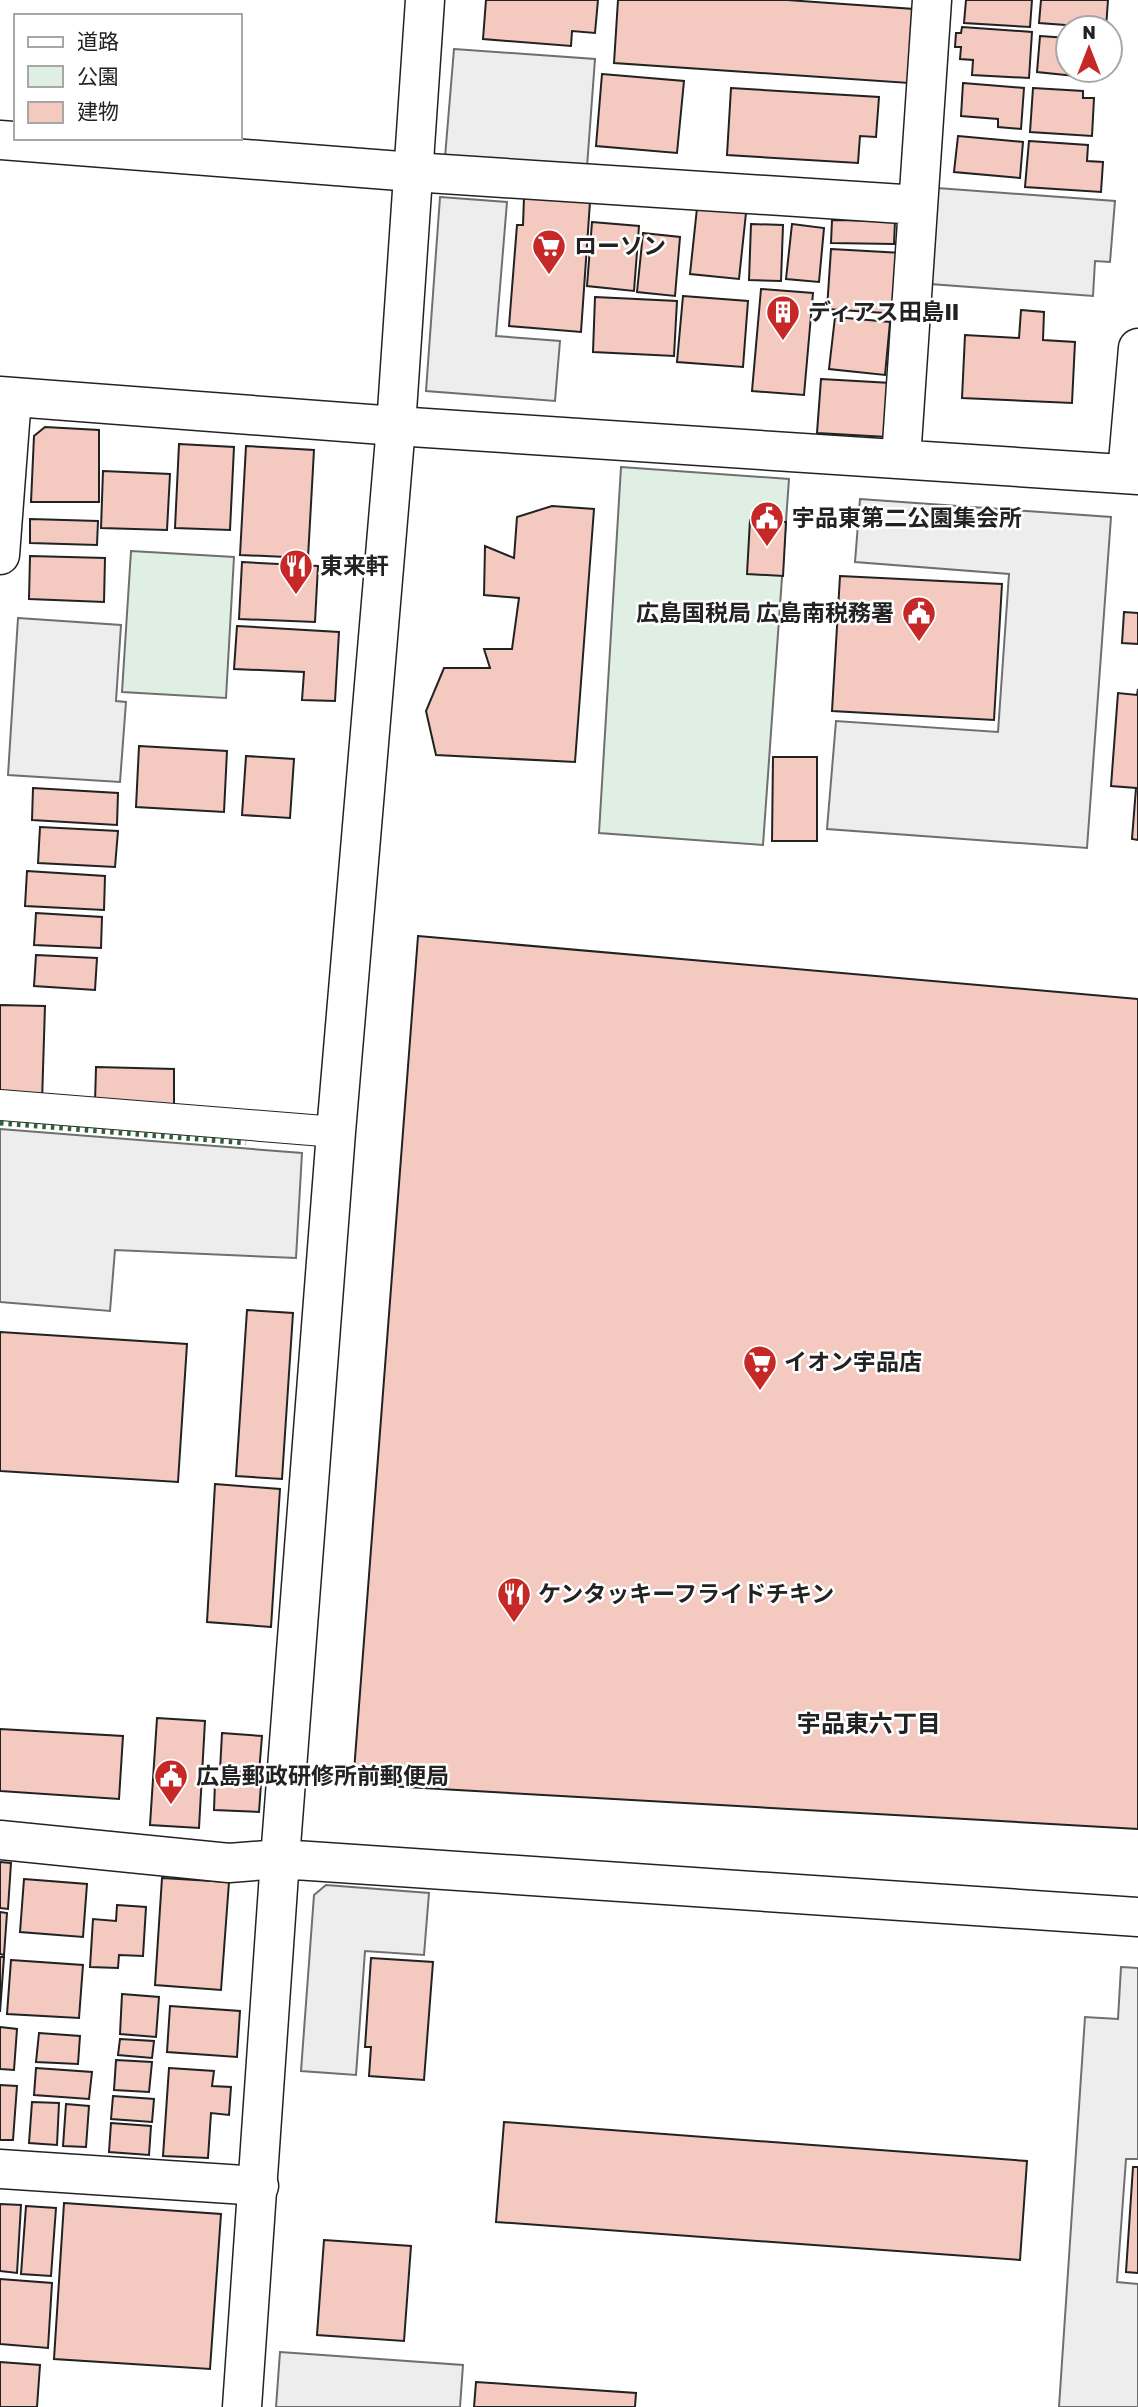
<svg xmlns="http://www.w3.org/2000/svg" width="1138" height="2407" viewBox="0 0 1138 2407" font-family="Rubik,'Noto Sans JP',sans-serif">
  <rect width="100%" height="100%" fill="#fff"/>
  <path fill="#e0efe3" stroke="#6f6f6f" stroke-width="2" d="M621 467 789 479 763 845 599 833Z
    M131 551 234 557 226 698 122 692Z"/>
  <path fill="#ededed" stroke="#6f6f6f" stroke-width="2" d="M454 49 595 59 587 167 445 157Z
    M937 188 1115 201 1110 262 1095 261 1093 296 930 284Z
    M440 197 507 202 496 336 560 341 555 401 426 391Z
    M860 499 1111 517 1087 848 827 829 836 721 998 732 1009 574 855 562Z
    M18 618 121 625 116 701 126 702 120 782 8 775Z
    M0 1129 302 1153 296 1258 115 1250 110 1311 0 1302Z
    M326 1885 429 1893 424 1955 365 1951 356 2075 301 2071 314 1895Z
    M1121 1967 1138 1968V2159H1126L1117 2282 1138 2284V2407H1059L1085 2017 1118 2019Z
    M280 2352 463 2365 460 2407H276Z"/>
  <path fill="#f3c9c0" stroke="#222" stroke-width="2" d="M486 0H598L595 33 572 31 571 46 483 39Z
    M618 0H787L914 9 909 83 614 63Z
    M966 0H1032L1030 27 964 23Z
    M1041 0H1108L1106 28 1039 23Z
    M962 27 1032 32 1029 78 972 75 973 60 960 59 961 47H955L956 33H961Z
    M1040 36 1068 38V70H1095L1094 78 1037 72Z
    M602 74 684 81 677 153 596 146Z
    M963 83 1024 88 1021 129 998 127V119L961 116Z
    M731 88 879 97 876 137 860 136 858 163 727 155Z
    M1033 88 1083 91V98H1094L1092 136 1030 132Z
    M958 136 1023 142 1020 178 954 172Z
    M1029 141 1088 145 1087 161 1103 162 1101 192 1025 187Z
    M524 197 590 202 581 332 509 326 517 225H523Z
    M697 208 746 213 739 279 690 274Z
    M832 220 895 221 894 244 831 243Z
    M592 222 639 226 634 291 587 286Z
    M751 224 783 225 781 281 749 280Z
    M792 224 824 228 819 282 786 279Z
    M643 233 680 237 675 296 637 292Z
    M831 249 902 253 899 314 827 309Z
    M761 289 813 293 804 395 752 391Z
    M683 296 748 301 743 367 677 362Z
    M595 297 677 301 674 356 593 352Z
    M1021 310 1044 312 1043 340 1075 342 1072 403 962 398 965 335 1019 338Z
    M835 317 890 322 885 375 829 369Z
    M821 379 891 383 887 437 817 433Z
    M45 427 99 430V502H31L34 436Z
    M179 444 234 447 230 530 175 528Z
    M246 446 314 450 308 558 240 555Z
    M103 471 170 474 167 530 101 528Z
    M552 506 594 509 575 762 436 755 426 711 444 668H490L484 649H512L519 598 484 595 485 546 514 558 517 517Z
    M30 519 98 521 97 545 30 543Z
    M750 520 786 522 783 576 747 574Z
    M30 556 105 558 104 602 29 599Z
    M242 562 318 566 315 622 239 619Z
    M840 576 1002 584 994 720 832 711Z
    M1124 612 1138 613V644L1122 643Z
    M237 626 339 632 335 701 302 700 304 672 234 669Z
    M1138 689V840L1132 839 1136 788 1111 786 1118 693 1137 695Z
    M139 746 227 751 224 812 136 807Z
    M246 756 294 759 290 818 242 815Z
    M773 757H817V841H772Z
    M33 788 118 793 117 825 32 820Z
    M40 827 118 831 115 867 38 863Z
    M27 871 105 876 104 910 25 906Z
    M36 913 102 917 101 948 34 945Z
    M418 936 1138 999V1829L353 1784Z
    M36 955 97 958 95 990 34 986Z
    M0 1005 45 1006 42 1102 0 1101Z
    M96 1067 174 1069V1105L95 1103Z
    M247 1310 293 1313 282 1479 236 1476Z
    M0 1332 187 1344 178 1482 0 1471Z
    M215 1484 280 1489 271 1627 207 1622Z
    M157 1718 205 1721 199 1828 150 1825Z
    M0 1729 123 1736 119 1799 0 1791Z
    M222 1733 262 1736 259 1773 220 1770Z
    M215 1782 261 1784 259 1812 214 1810Z
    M0 1862 11 1863 8 1909 0 1908Z
    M162 1878 229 1882 221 1990 155 1985Z
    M24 1879 87 1884 83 1937 20 1932Z
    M117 1905 146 1907 143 1956 119 1955 118 1968 90 1967 93 1919 116 1921Z
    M0 1912 7 1913 4 1955 0 1954Z
    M0 1957H4L0 2012Z
    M371 1958 433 1962 424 2080 369 2076 371 2047H365Z
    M11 1960 83 1965 79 2018 7 2014Z
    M122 1994 159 1997 156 2037 120 2034Z
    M170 2006 240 2011 237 2057 167 2052Z
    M0 2027 17 2029 14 2070 0 2069Z
    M39 2033 80 2036 78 2064 36 2062Z
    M120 2039 154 2041 152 2058 118 2055Z
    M116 2060 152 2062 149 2092 114 2090Z
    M36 2068 92 2072 89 2099 34 2095Z
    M169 2068 214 2071 212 2086 231 2087 229 2115 211 2113 208 2158 163 2156Z
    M0 2085 17 2086 13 2140H0Z
    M113 2096 154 2099 152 2122 111 2119Z
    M32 2102 59 2103 57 2145 29 2143Z
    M66 2104 89 2106 86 2147 63 2146Z
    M504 2122 1027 2161 1020 2260 496 2222Z
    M111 2123 151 2126 149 2155 109 2152Z
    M1133 2167H1138V2273L1126 2272Z
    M64 2203 221 2214 210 2369 54 2359Z
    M0 2204 21 2205 17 2273 0 2271Z
    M26 2206 56 2208 51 2276 21 2274Z
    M324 2240 411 2246 404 2341 317 2335Z
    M0 2279 52 2283 48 2348 0 2344Z
    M0 2362 40 2365 37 2407H0Z
    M476 2382 636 2393 635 2407H474Z"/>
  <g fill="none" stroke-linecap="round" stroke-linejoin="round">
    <g stroke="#222" stroke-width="32">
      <path id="pedestrian" d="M0 1105 336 1132"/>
    </g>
    <g stroke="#222" stroke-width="41">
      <path id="minor" d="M0 140 413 172 918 205
        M0 396 396 426 1138 475
        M901 459 932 0
        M1127 474 1138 348
        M0 555 12 397
        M0 1840 229 1863 280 1859
        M0 2169 259 2186"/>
    </g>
    <g stroke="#222" stroke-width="41">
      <path id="tertiary" d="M280 1859 1138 1917
        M242 2407 280 1859 336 1132 396 426 425 0"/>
    </g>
    <use href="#pedestrian" stroke="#fff" stroke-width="30"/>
    <use href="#minor" stroke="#fff" stroke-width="38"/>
    <use href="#tertiary" stroke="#fff" stroke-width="38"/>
    <path stroke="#2f5e38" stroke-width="5" stroke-dasharray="3.5 5" stroke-linecap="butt" d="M0 1123 246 1143"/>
  </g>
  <defs>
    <g id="supermarket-pin" transform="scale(1.75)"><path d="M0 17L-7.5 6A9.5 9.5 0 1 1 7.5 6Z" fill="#c62828" stroke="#fff"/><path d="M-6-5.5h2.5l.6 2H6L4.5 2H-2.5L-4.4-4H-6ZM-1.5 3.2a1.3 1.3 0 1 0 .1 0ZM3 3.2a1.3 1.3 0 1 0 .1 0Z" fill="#fff"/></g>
    <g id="building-pin" transform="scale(1.75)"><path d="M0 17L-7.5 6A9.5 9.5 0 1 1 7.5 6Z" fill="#c62828" stroke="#fff"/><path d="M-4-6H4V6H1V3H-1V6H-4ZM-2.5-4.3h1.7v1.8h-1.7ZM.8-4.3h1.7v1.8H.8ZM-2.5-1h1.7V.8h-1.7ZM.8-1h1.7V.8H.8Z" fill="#fff"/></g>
    <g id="civic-pin" transform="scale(1.75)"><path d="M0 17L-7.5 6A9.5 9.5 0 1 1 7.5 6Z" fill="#c62828" stroke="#fff"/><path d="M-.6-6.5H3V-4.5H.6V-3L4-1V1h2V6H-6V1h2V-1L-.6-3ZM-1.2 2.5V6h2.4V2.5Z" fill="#fff"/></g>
    <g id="restaurant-pin" transform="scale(1.75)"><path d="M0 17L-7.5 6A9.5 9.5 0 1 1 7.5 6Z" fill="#c62828" stroke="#fff"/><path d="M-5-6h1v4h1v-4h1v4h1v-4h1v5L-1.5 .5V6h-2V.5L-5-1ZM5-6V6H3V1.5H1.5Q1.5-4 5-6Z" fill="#fff"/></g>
  </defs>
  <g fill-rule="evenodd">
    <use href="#supermarket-pin" x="549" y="246"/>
    <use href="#building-pin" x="783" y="312"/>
    <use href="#civic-pin" x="767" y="518"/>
    <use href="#restaurant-pin" x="296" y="566"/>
    <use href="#civic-pin" x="919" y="613"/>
    <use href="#supermarket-pin" x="760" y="1362"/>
    <use href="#restaurant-pin" x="514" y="1594"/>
    <use href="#civic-pin" x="171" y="1776"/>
  </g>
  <g text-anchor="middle" stroke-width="5" stroke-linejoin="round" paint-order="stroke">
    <g font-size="23" font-weight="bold" fill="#222" stroke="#fff" text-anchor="start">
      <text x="574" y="254">ローソン</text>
      <text x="808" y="320">ディアス田島II</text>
      <text x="792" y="526">宇品東第二公園集会所</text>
      <text x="320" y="574">東来軒</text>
      <text x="894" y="621" text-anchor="end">広島国税局 広島南税務署</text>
      <text x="784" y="1370">イオン宇品店</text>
      <text x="538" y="1602">ケンタッキーフライドチキン</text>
      <text x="196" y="1784">広島郵政研修所前郵便局</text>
    </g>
    <g font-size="24" font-weight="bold" fill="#222" stroke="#fff">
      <text x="869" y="1732">宇品東六丁目</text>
    </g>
  </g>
  <rect x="14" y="14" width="228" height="126" fill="#ffffff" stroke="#a7a7a7" stroke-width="2"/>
  <rect x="28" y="37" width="35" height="10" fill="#ffffff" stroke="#a7a7a7" stroke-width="2"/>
  <text x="77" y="49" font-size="21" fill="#222222">道路</text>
  <rect x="28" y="66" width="35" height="21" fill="#e0efe3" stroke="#a7a7a7" stroke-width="2"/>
  <text x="77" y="84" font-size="21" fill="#222222">公園</text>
  <rect x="28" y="102" width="35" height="21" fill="#f3c9c0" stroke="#a7a7a7" stroke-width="2"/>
  <text x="77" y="119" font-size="21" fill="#222222">建物</text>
  <g transform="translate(1089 49)"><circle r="33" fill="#ffffff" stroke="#a7a7a7" stroke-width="2"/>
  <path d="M0-5L12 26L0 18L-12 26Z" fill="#c62828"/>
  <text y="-10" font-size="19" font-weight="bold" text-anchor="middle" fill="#222222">N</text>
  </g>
</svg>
